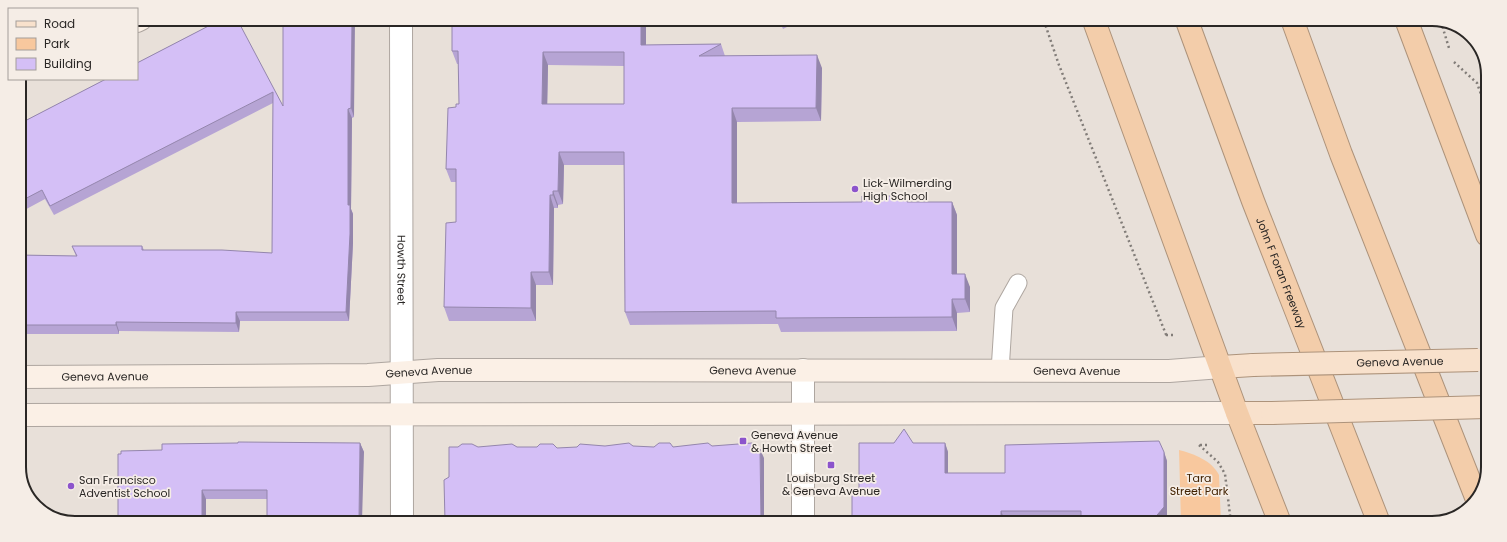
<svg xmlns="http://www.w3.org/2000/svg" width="1507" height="542" viewBox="0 0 1507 542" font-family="Poppins,sans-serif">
  <rect width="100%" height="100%" fill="#e8e0d9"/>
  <path fill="#f8c89e" d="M1179 450C1194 454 1211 460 1219 475L1221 523 1181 522Z"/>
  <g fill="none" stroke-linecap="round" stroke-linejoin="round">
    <g stroke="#aea6a0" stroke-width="19">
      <path id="service" d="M1000 371 1004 308 1018 283"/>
    </g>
    <g stroke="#aea6a0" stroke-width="24">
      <g id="minor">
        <path id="s1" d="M401 20 402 521"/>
        <path d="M803 522V370"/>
      </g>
    </g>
    <g stroke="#aea6a0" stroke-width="24">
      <g id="secondary">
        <path d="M137 21 141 19"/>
        <path id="s2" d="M19 377 368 375 438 370 1169 371 1221 367"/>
        <path d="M19 415 1237 413"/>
      </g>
    </g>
    <g stroke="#ad937b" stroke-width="24">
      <path id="primary" d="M1221 367 1253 365
        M1237 413H1272"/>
    </g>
    <g stroke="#ad937b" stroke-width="24">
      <g id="motorway">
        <path d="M1094 21 1237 413 1280 523"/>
        <path id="s3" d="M1187 21 1253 201 1379 523"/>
        <path d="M1293 22 1341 154 1476 497"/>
        <path d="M1407 22 1487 235"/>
      </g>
    </g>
    <path stroke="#827d79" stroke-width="2.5" stroke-dasharray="2 3" stroke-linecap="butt" d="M1044 21 1059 65 1167 337
      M1441 22 1449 48
      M1454 62 1477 83 1488 114
      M1166 335H1176
      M1199 445 1218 462 1225 474 1231 523
      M1200 445H1208"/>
    <use href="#service" stroke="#fff" stroke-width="17"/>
    <use href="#minor" stroke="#fff" stroke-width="22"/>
    <use href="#secondary" stroke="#fbf0e6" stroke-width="22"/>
    <use href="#primary" stroke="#f8e1cc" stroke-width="22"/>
    <use href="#motorway" stroke="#f3cdaa" stroke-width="22"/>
    <g stroke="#ad937b" stroke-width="24" stroke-linecap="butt">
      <g id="primary-bridge">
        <path id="s4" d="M1253 365 1478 360"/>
        <path d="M1272 413 1486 407"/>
      </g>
    </g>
    <use href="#primary-bridge" stroke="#f8e1cc" stroke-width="22"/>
  </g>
  <path fill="#b6a4d4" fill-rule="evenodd" d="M222 19 283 106V19L354 20V117L352 118 351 209 353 214V243L349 321H240L239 332 119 331V334H19V255L76 256 72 246H142L144 250 272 253 273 103 54 215 45 199 19 213V124Z
    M452 20H646V45L721 44 725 56 822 68 821 121 737 122V203L952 202 957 215V274L970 287V312L957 313V331L781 332 778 324 630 325 625 312 624 165H564L563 204 558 205V208H554L553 285H536V321H449L444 307 456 222V182H451L446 169 456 107 459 104V64H457L452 51ZM548 65 624 66V104H547Z
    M779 20 799 21 783 29Z
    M360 443 364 452 267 499H206V520H118V454Z
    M913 443H945L948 452V473H1005L1164 452 1167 461V516L1162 522H1081V520H1005L856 495 859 491Z"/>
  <path fill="#9486ac" d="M352 20H354L355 21 354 117 351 108Z
    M641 20H646V58L641 45Z
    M543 52 548 65 547 118 542 104Z
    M817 55 822 68 821 121 816 108Z
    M732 108 737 122V217L732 203Z
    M348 109 352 118 351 209 353 214V243L349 321 346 312 348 205Z
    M559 152 564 165 563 204 558 191Z
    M553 191 558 205V208L553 195Z
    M550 195 554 208 553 285 549 272Z
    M952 202 957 215V287L952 274Z
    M531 272 536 285V321L531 308Z
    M965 274 970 287V312L965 299Z
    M952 299 957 313V331L952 317Z
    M236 312 240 321 239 332 236 323Z
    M116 322 119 331V334L116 325Z
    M360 443 364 452 362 521H359Z
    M945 443 948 452V482L945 473Z
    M760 449 764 458V522H761Z
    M1164 452 1167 461V516L1162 522H1151Z
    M202 490 206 499V520H203L202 519Z
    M1001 511 1005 520V522H1001Z"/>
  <path fill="#d4bff6" stroke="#9486ac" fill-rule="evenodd" d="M222 19H237L283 106V19L352 20 351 108 348 109V205H350V234L346 312H236V323L116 322V325H19V255L77 256 72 246H142V250H222L272 253 273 92 50 206 42 190 19 202V124L106 79H137V63Z
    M452 20H641V45L721 44 699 56 817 55 816 108H732V203L862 202V196H907V202H952V274H965V299H952V317L776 318V311L625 312 624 152H559L558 191H553V195H550L549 272H531V308L444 307 446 223 456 222V169H446L448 108 456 107V104H459L458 51H452ZM543 52H624V104H542Z
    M1471 37 1476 41 1488 71V88Z
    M904 429 913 443H945V473H1005V445L1159 441 1164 452V507L1151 522H1081V511H1001V522H852V494L856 495V491H859V443H894Z
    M238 442 360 443 359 521H267V490H202V519L157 518V520H118V454H121V451L162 450V444L238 443Z
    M629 443 633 446 654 447 659 443H670L673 447 708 443 712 446 752 443 760 449 761 522 445 521 444 480 449 477V447H458L462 444H472L478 447 512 444 517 447H537L540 444H553L557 448 577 447 580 444 605 446Z"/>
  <g fill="#8c54cc" stroke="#f5ede6" stroke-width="1.5">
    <circle cx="855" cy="189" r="4"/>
    <rect x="739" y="437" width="8" height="8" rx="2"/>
    <rect x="827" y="461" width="8" height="8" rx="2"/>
    <circle cx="71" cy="486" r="4"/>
  </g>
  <g text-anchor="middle" stroke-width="3.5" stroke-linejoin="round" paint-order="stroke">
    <g font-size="11" fill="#2a2725" stroke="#f5ede6" text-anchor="start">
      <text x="863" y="187">Lick-Wilmerding<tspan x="863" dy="13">High School</tspan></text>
      <text x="751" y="439">Geneva Avenue<tspan x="751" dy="13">&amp; Howth Street</tspan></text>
      <text x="831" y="482" text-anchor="middle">Louisburg Street<tspan x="831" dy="13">&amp; Geneva Avenue</tspan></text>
      <text x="79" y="484">San Francisco<tspan x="79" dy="13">Adventist School</tspan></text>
    </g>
    <g font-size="11" fill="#2a2725" stroke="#f5ede6">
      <text dy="4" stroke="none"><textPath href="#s1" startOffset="250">Howth Street</textPath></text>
      <text dy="4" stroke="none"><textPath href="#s3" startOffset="269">John F Foran Freeway</textPath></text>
      <text dy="4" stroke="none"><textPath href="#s4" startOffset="147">Geneva Avenue</textPath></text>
      <text dy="4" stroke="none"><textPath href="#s2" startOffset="734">Geneva Avenue</textPath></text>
      <text dy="4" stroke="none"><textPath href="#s2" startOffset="1058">Geneva Avenue</textPath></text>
      <text dy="4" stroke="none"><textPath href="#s2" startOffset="410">Geneva Avenue</textPath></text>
      <text dy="4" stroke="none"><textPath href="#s2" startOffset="86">Geneva Avenue</textPath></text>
    </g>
    <g font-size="11" fill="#402100" stroke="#f5ede6">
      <text x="1199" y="482">Tara<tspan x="1199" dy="13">Street Park</tspan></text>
    </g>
  </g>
  <path d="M0 0H1507V542H0ZM75 26H1432A49 49 0 0 1 1481 75V467A49 49 0 0 1 1432 516H75A49 49 0 0 1 26 467V75A49 49 0 0 1 75 26Z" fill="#f5ede6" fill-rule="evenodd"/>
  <path fill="none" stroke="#2a2725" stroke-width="2" d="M75 26H1432A49 49 0 0 1 1481 75V467A49 49 0 0 1 1432 516H75A49 49 0 0 1 26 467V75A49 49 0 0 1 75 26Z"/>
  <rect x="8" y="8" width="130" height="72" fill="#f5ede6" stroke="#a49e99"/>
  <rect x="16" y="21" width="20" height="6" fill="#f8e1cc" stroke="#a49e99"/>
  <text x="44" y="28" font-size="12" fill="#2a2725">Road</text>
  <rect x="16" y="38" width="20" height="12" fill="#f8c89e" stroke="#a49e99"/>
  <text x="44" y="48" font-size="12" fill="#2a2725">Park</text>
  <rect x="16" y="58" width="20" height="12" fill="#d4bff6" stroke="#a49e99"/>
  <text x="44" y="68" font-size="12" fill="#2a2725">Building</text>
</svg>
